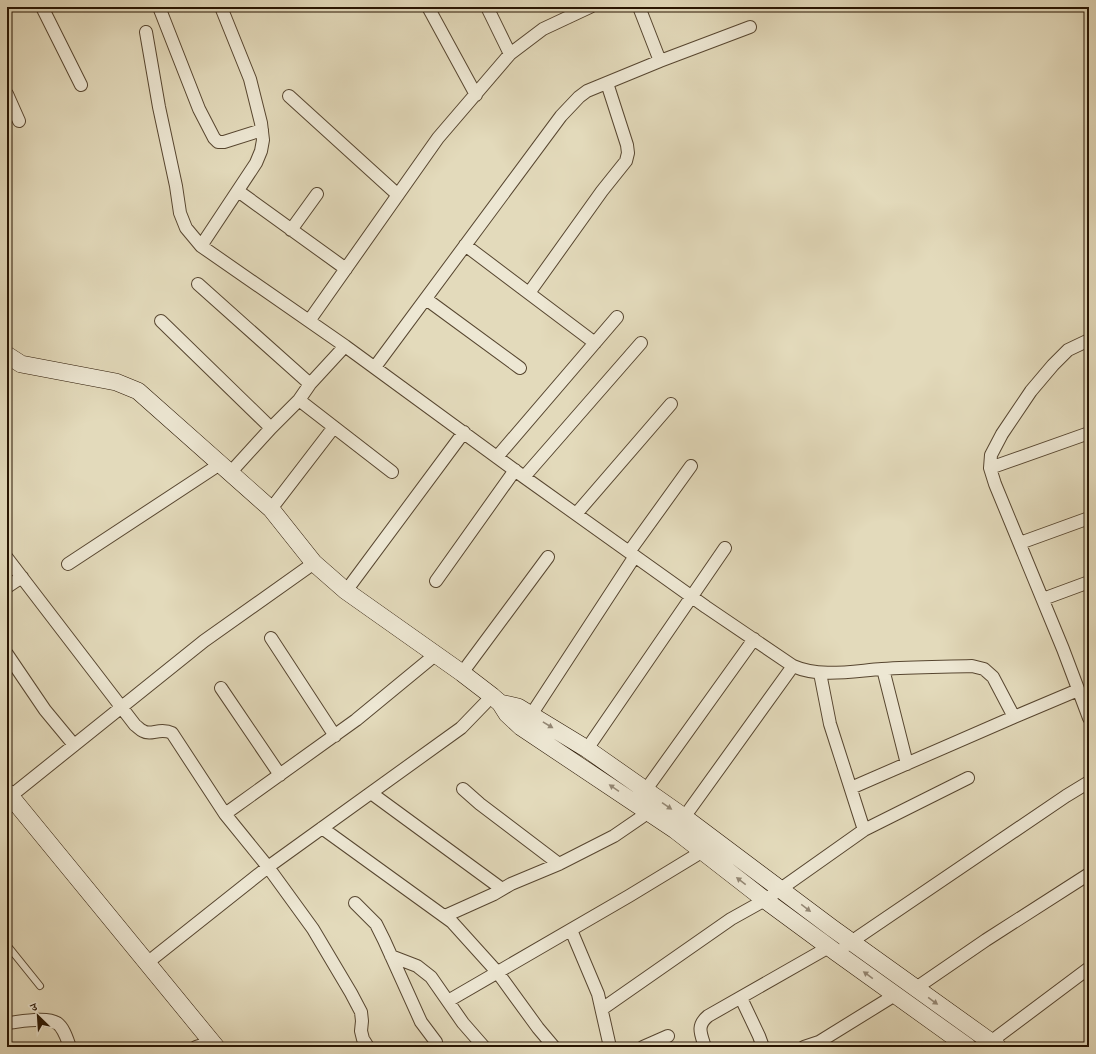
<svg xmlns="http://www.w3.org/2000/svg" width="1096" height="1054" viewBox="0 0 1096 1054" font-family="'EB Garamond','Noto Serif Devanagari',serif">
  <rect width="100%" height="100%" fill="#e3dabb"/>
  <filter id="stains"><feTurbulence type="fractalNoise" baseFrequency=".005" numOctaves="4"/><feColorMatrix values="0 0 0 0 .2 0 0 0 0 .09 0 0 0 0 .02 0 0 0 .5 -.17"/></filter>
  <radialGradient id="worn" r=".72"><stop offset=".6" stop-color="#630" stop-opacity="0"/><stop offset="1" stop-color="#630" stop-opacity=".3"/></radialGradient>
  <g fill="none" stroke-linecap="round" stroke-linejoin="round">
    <g stroke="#574630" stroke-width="8">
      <path id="lane" d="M7 945 40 986"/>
    </g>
    <g stroke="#574630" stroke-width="14">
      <path id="street" d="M42 7 81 85
        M159 7 199 109 214 138 218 142H224L262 130
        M428 7 476 95
        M487 7 510 54
        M639 7 660 61
        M146 32 159 107 176 186 180 213 186 228 201 246 345 346 524 477 706 607 793 666C820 678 853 671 882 669 912 667 942 667 972 666L984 669 993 677 1014 717 1078 690
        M7 94 19 121
        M289 96 398 195
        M238 191 346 269
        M291 230 317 194
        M465 245 595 343
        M201 246 256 163 261 151 263 140 261 123 250 79 221 7
        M198 284 310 384
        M529 293 602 191 626 161 628 153 627 145 607 83
        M426 299 520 368
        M161 321 271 428
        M309 321 438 138 510 54 543 29 590 7
        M1089 340 1068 350 1053 365 1031 391 1002 434 991 455 990 468 995 484 1063 649 1089 718
        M375 367 561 116 579 97 587 91 660 61 750 27
        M299 400 392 472
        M497 457 617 317
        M990 468 1089 433
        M230 473 271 428 299 400 310 384 345 346
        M524 477 641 343
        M271 509 334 427
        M576 514 671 404
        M1020 543 1089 518
        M629 552 691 466
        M7 558 135 725C138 727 140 730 143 731 151 736 160 727 172 733L225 814 268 867 313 929 351 993 361 1012 362 1021 361 1031 363 1039 368 1047
        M68 564 220 464
        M436 581 515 470
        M7 587 22 577
        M346 591 464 432
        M1043 599 1089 582
        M271 638 335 736
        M7 654 45 710 74 745
        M883 669 907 764
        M462 673 548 557
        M820 673 830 724 864 830
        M221 688 280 775
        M531 715 635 556
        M587 749 725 548
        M851 788 1014 717
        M463 789 480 804 559 864
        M645 791 754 639
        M371 793 502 889
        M7 799 204 641 314 563
        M225 814 356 720 435 655
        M680 823 793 666
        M322 828 452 922 498 973 538 1028 554 1047
        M355 903 376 924 384 940 421 1022 436 1042 437 1047
        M445 916 494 894 511 884 559 864 614 836 649 812
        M571 930 598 994 610 1047
        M845 946 1066 796 1089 782
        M391 956 417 966 431 977 463 1023 484 1047
        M147 963 268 867 461 728 492 696
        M916 988 986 940 1089 874
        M741 998 759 1036 763 1047
        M448 1001 629 896 703 851
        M602 1009 731 919 765 900 864 830 968 778
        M7 1023C19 1022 46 1016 57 1023 64 1028 67 1039 70 1047
        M985 1046 1089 968
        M196 1047 212 1042
        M643 1047 668 1036
        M705 1047C701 1034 696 1026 708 1016L829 947
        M804 1047 819 1042 895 995"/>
    </g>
    <g stroke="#281502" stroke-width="18">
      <path id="secondary" d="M7 355 21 364 116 382 138 391 271 509 314 563 346 591 462 673 492 696 500 703 507 714 521 727 675 830 765 900 837 953 968 1047
        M500 703 518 707 587 749 684 817 832 928 998 1047
        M7 792 216 1047"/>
    </g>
    <use href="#lane" stroke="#ede7d3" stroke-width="6"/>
    <use href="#street" stroke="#ede7d3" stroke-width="12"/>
    <use href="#secondary" stroke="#ede7d3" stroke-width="17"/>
  </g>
  <defs><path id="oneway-solid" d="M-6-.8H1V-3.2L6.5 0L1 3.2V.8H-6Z"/></defs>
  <g fill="#948875">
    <use href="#oneway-solid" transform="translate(548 725) rotate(31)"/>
    <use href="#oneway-solid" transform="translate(614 788) rotate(-146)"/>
    <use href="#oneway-solid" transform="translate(667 806) rotate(34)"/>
    <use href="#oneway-solid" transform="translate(741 881) rotate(-142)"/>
    <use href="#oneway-solid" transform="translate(806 908) rotate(37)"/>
    <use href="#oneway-solid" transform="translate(868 975) rotate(-144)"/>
    <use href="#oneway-solid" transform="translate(933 1001) rotate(36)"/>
  </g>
  <rect width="1096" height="1054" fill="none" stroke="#e3dabb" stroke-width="24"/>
  <rect x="8" y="8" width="1080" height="1038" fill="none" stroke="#281502" stroke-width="2"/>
  <rect x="12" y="12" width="1072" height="1030" fill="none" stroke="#281502"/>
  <g transform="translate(38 1016) rotate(335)" stroke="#ede7d3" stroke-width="3" paint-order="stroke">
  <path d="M0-3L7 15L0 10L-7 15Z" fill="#281502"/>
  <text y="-6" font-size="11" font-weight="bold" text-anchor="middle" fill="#281502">उ</text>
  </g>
  <rect width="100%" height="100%" filter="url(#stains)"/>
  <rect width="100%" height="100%" fill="url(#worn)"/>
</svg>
